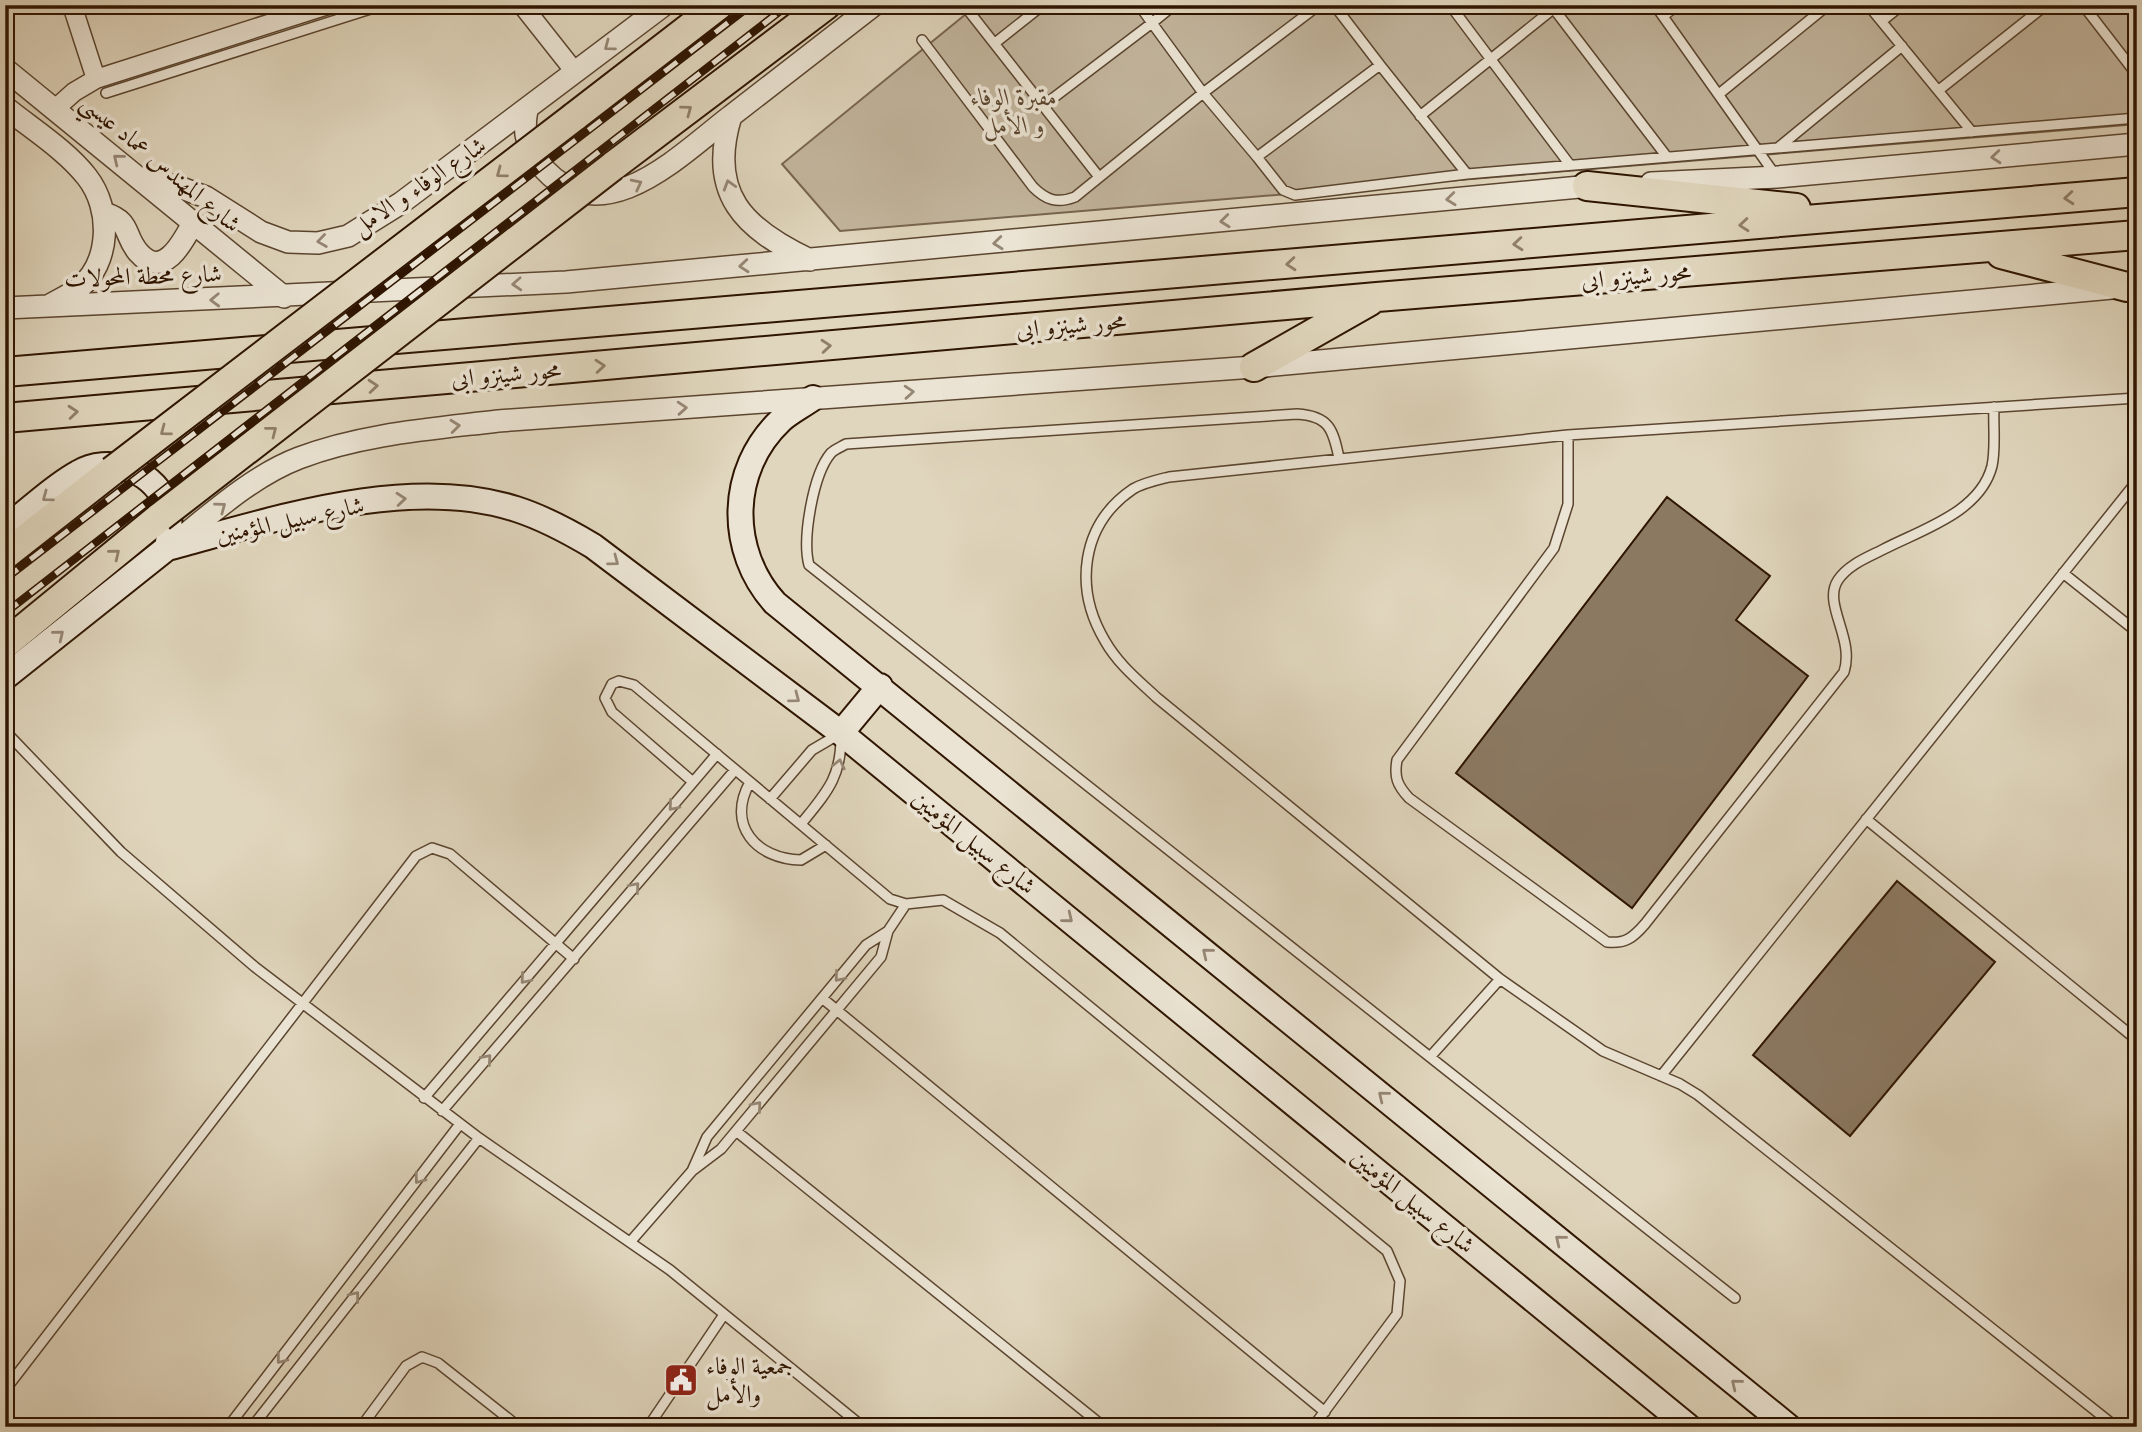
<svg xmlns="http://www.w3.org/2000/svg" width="2142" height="1432" viewBox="0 0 2142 1432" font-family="Cardo,Amiri,serif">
  <rect width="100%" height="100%" fill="#e0d6bd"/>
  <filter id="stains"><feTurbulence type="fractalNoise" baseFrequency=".00286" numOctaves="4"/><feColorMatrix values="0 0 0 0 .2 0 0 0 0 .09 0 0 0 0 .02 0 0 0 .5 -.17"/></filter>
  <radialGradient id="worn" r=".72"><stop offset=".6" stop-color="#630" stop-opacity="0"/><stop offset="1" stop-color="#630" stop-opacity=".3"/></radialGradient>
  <path fill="#c2b59d" stroke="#78654e" stroke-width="2" d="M977 5H2137V124L840 231 782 164Z"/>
  <path fill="#8b7962" stroke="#2f1500" stroke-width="2" d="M1667 497 1770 576 1736 620 1808 676 1632 908 1456 773Z
    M1897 881 1995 962 1850 1136 1753 1055Z"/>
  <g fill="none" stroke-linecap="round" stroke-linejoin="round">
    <g stroke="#5b452f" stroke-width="12">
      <path id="service" d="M964 5 1099 177
        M1139 5 1152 23 1174 5
        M1334 5 1380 65
        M1450 5 1570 165
        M1655 5 1776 176
        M1868 5 1972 132
        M2083 5 2137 75
        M1554 9 1667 157
        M1663 16 1678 5
        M1882 21 1902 5
        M922 40 1033 187C1046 200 1057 204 1075 197L1203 93 1257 157 1380 65 1467 174 2137 118
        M995 43 1043 5
        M1939 90 2046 5
        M106 93 383 5
        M1719 94 1828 5
        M1044 105 1152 23 1203 93 1319 5
        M1420 116 1558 5
        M1779 147 1902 46
        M1257 157 1283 190 1295 195 1467 174
        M1568 435V504L1554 548 1397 760C1394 777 1397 785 1409 798L1607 942C1625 944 1633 938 1645 924L1844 672C1855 638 1822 604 1838 580 1848 565 1866 558 1882 550 1920 530 1980 513 1992 466 1996 448 1993 425 1994 407
        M1339 458C1333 429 1329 416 1297 414L846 444C841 447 835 449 831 453 813 474 802 539 809 565L1430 1057 1500 979
        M2063 573 2137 632
        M5 731 121 852 255 967 479 1138 670 1270 863 1427
        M693 782 612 712 605 698 612 684 619 681 634 685 890 899 906 904 943 900 1000 933 1387 1251 1400 1281 1397 1314 1313 1427
        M750 782C726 825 756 859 801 860L826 845
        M770 799 812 750 841 733C842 777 827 792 801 824
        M1866 819 2137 1040
        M822 998 1325 1412
        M1430 1057 1735 1298
        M1661 1076 2137 481
        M424 1098 717 754
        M442 1111 735 770
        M736 1131 1104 1427
        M692 1171 707 1137 866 945 888 931
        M631 1241 692 1171 721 1149 881 957 888 931 906 904
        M5 1390 416 856 432 848 450 854 574 959
        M228 1427 460 1124
        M252 1427 479 1138
        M361 1427 406 1366 422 1357 438 1363 519 1427
        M648 1427 723 1316
        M2116 1427 1698 1095 1680 1084 1603 1051 1500 979 1156 697C1138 680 1118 664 1105 641 1074 589 1080 525 1133 489 1143 483 1157 480 1169 477L1568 435 2137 398"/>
    </g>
    <g stroke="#5b452f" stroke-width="21">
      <path id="minor" d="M72 5 96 79
        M522 5 575 72
        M55 109 74 92 96 79 328 5"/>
    </g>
    <g stroke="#5b452f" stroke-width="24">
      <path id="tertiary" d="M5 69 284 297
        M5 107C32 129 66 150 87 177 112 209 111 263 78 289 69 295 59 300 50 305
        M527 110C522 134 528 152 545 170 605 234 682 153 731 116
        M145 181 176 186 206 197 261 232 288 242 318 243 348 236 401 203 664 5
        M1651 183 1777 177 2137 144
        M104 213C132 222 123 234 138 252 163 281 183 242 193 223
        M810 260C744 229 707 194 731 116L874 5
        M5 308 566 282 1601 185
        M172 545C211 514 252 476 299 458 362 434 432 429 498 421L1254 367 2112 288"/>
    </g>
    <g stroke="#2f1500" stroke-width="28">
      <path id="secondary" d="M813 398C802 406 790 412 781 420 728 470 728 551 775 603L1789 1427
        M5 528C29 511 52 487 78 473 109 455 150 469 165 501 172 516 170 533 167 548L5 677
        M167 548C273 520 407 474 516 509 544 518 568 531 593 546L841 733 1689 1427
        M841 733 880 686"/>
    </g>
    <g stroke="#2f1500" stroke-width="32">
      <path id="primary" d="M574 117 719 5
        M613 166 826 5
        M1587 186 1796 208
        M2001 254 2127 287
        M1254 367 1370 301
        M5 372 2137 192
        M5 418 1377 297 2137 235
        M5 555 112 471
        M5 644 160 517"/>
    </g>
    <use href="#service" stroke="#ebe4d4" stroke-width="9"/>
    <use href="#minor" stroke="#ebe4d4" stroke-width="18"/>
    <use href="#tertiary" stroke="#ebe4d4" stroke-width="21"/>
    <use href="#secondary" stroke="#ebe4d4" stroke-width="24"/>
    <use href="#primary" stroke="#e0d6bd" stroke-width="28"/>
    <g stroke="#2f1500" stroke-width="8">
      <path id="rail" d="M5 579 751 5
        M5 613 788 5"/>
    </g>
    <use href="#rail" stroke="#ebe4d4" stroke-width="5" stroke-dasharray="16" stroke-linecap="butt"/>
    <g stroke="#2f1500" stroke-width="32" stroke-linecap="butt">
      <path id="primary-bridge" d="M112 471 574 117
        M160 517 613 166"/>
    </g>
    <use href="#primary-bridge" stroke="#e0d6bd" stroke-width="28"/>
  </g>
  <defs><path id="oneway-chevron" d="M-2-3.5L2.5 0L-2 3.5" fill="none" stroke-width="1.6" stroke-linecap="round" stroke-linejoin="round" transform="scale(1.75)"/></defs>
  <g stroke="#968775">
    <use href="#oneway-chevron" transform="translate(609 46) rotate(143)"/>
    <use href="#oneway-chevron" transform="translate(1996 157) rotate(175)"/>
    <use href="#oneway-chevron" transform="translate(118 159) rotate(-141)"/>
    <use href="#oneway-chevron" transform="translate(637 184) rotate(-27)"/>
    <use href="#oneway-chevron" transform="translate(729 185) rotate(-107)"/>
    <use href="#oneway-chevron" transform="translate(1451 199) rotate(174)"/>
    <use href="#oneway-chevron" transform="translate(1225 221) rotate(174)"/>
    <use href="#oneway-chevron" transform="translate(322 241) rotate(172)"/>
    <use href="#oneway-chevron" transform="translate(998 243) rotate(174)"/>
    <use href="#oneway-chevron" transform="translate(744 266) rotate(175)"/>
    <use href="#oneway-chevron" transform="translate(517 284) rotate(177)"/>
    <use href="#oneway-chevron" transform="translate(215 300) rotate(178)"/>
    <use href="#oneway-chevron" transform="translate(909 392) rotate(-4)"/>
    <use href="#oneway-chevron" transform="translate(682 408) rotate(-4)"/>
    <use href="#oneway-chevron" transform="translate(455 426) rotate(-6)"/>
    <use href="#oneway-chevron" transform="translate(47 497) rotate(143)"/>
    <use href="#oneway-chevron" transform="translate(401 499) rotate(-5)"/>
    <use href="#oneway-chevron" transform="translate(221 507) rotate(-37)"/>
    <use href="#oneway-chevron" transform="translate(614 561) rotate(37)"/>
    <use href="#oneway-chevron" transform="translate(59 635) rotate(-39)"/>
    <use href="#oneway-chevron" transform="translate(795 698) rotate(37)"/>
    <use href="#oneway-chevron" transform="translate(839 764) rotate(-77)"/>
    <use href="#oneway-chevron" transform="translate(673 806) rotate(130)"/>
    <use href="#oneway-chevron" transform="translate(635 887) rotate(-50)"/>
    <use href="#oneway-chevron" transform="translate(1068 918) rotate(39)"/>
    <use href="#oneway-chevron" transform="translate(1207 953) rotate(-141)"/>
    <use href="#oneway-chevron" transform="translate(839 977) rotate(130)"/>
    <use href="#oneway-chevron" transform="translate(525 979) rotate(130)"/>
    <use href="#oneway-chevron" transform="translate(487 1059) rotate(-49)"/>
    <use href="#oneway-chevron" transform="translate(1383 1096) rotate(-141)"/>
    <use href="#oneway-chevron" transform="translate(757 1106) rotate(-50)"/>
    <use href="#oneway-chevron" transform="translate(419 1179) rotate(127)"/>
    <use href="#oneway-chevron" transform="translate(1560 1240) rotate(-141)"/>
    <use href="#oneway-chevron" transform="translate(355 1296) rotate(-52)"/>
    <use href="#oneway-chevron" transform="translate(281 1359) rotate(128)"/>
    <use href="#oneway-chevron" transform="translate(1736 1384) rotate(-141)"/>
  </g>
  <g stroke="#907f68">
    <use href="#oneway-chevron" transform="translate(687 110) rotate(-37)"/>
    <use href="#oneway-chevron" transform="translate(501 173) rotate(143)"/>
    <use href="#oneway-chevron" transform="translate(2069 198) rotate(175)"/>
    <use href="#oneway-chevron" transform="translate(1744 225) rotate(175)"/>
    <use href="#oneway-chevron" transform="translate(1518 244) rotate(175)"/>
    <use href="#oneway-chevron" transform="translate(1291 264) rotate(175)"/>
    <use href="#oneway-chevron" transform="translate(826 346) rotate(-5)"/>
    <use href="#oneway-chevron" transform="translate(600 366) rotate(-5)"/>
    <use href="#oneway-chevron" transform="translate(373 386) rotate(-5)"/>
    <use href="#oneway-chevron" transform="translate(73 412) rotate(-5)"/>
    <use href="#oneway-chevron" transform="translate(165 431) rotate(143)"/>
    <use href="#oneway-chevron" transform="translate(272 431) rotate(-38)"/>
    <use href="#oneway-chevron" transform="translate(115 554) rotate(-39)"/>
  </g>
  <defs>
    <g id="civic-square" transform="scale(1.75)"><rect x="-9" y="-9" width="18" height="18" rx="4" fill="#8f2418" stroke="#ebe4d4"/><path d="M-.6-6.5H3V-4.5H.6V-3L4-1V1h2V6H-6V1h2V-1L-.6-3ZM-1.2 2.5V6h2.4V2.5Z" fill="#fff"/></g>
  </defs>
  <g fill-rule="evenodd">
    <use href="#civic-square" x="681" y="1380"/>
  </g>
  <g text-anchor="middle" stroke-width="7" stroke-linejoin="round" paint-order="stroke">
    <g font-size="24" font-style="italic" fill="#5b452f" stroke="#ebe4d4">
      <text x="1014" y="105">مقبرة الوفاء<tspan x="1014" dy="28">و الأمل</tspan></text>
    </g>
    <g font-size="24" fill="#2f1500" stroke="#ebe4d4">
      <text transform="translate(161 163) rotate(40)" y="8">شارع المهندس عماد عيسي</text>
      <text transform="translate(419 186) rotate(-34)" y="8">شارع الوفاء و الامل</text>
      <text transform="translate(143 276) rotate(-2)" y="8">شارع محطة المحولات</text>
      <text transform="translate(1636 276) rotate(-5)" y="8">محور شينزو ابى</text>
      <text transform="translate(1071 325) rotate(-5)" y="8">محور شينزو ابى</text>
      <text transform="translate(506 374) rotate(-5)" y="8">محور شينزو ابى</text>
      <text transform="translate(290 520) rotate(-12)" y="8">شارع سبيل المؤمنين</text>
      <text transform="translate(974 842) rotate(39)" y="8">شارع سبيل المؤمنين</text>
      <text transform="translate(1413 1201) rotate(39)" y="8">شارع سبيل المؤمنين</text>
    </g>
    <g font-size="24" fill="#2f1500" stroke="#ebe4d4" text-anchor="start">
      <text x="706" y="1374">جمعية الوفاء<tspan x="706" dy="28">والأمل</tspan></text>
    </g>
  </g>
  <rect width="2142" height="1432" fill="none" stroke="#e0d6bd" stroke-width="28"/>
  <rect x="7" y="7" width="2128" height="1418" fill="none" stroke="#2f1500" stroke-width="3.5"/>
  <rect x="14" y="14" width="2114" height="1404" fill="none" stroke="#2f1500" stroke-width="2"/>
  <rect width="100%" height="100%" filter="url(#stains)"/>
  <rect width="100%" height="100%" fill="url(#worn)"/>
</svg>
